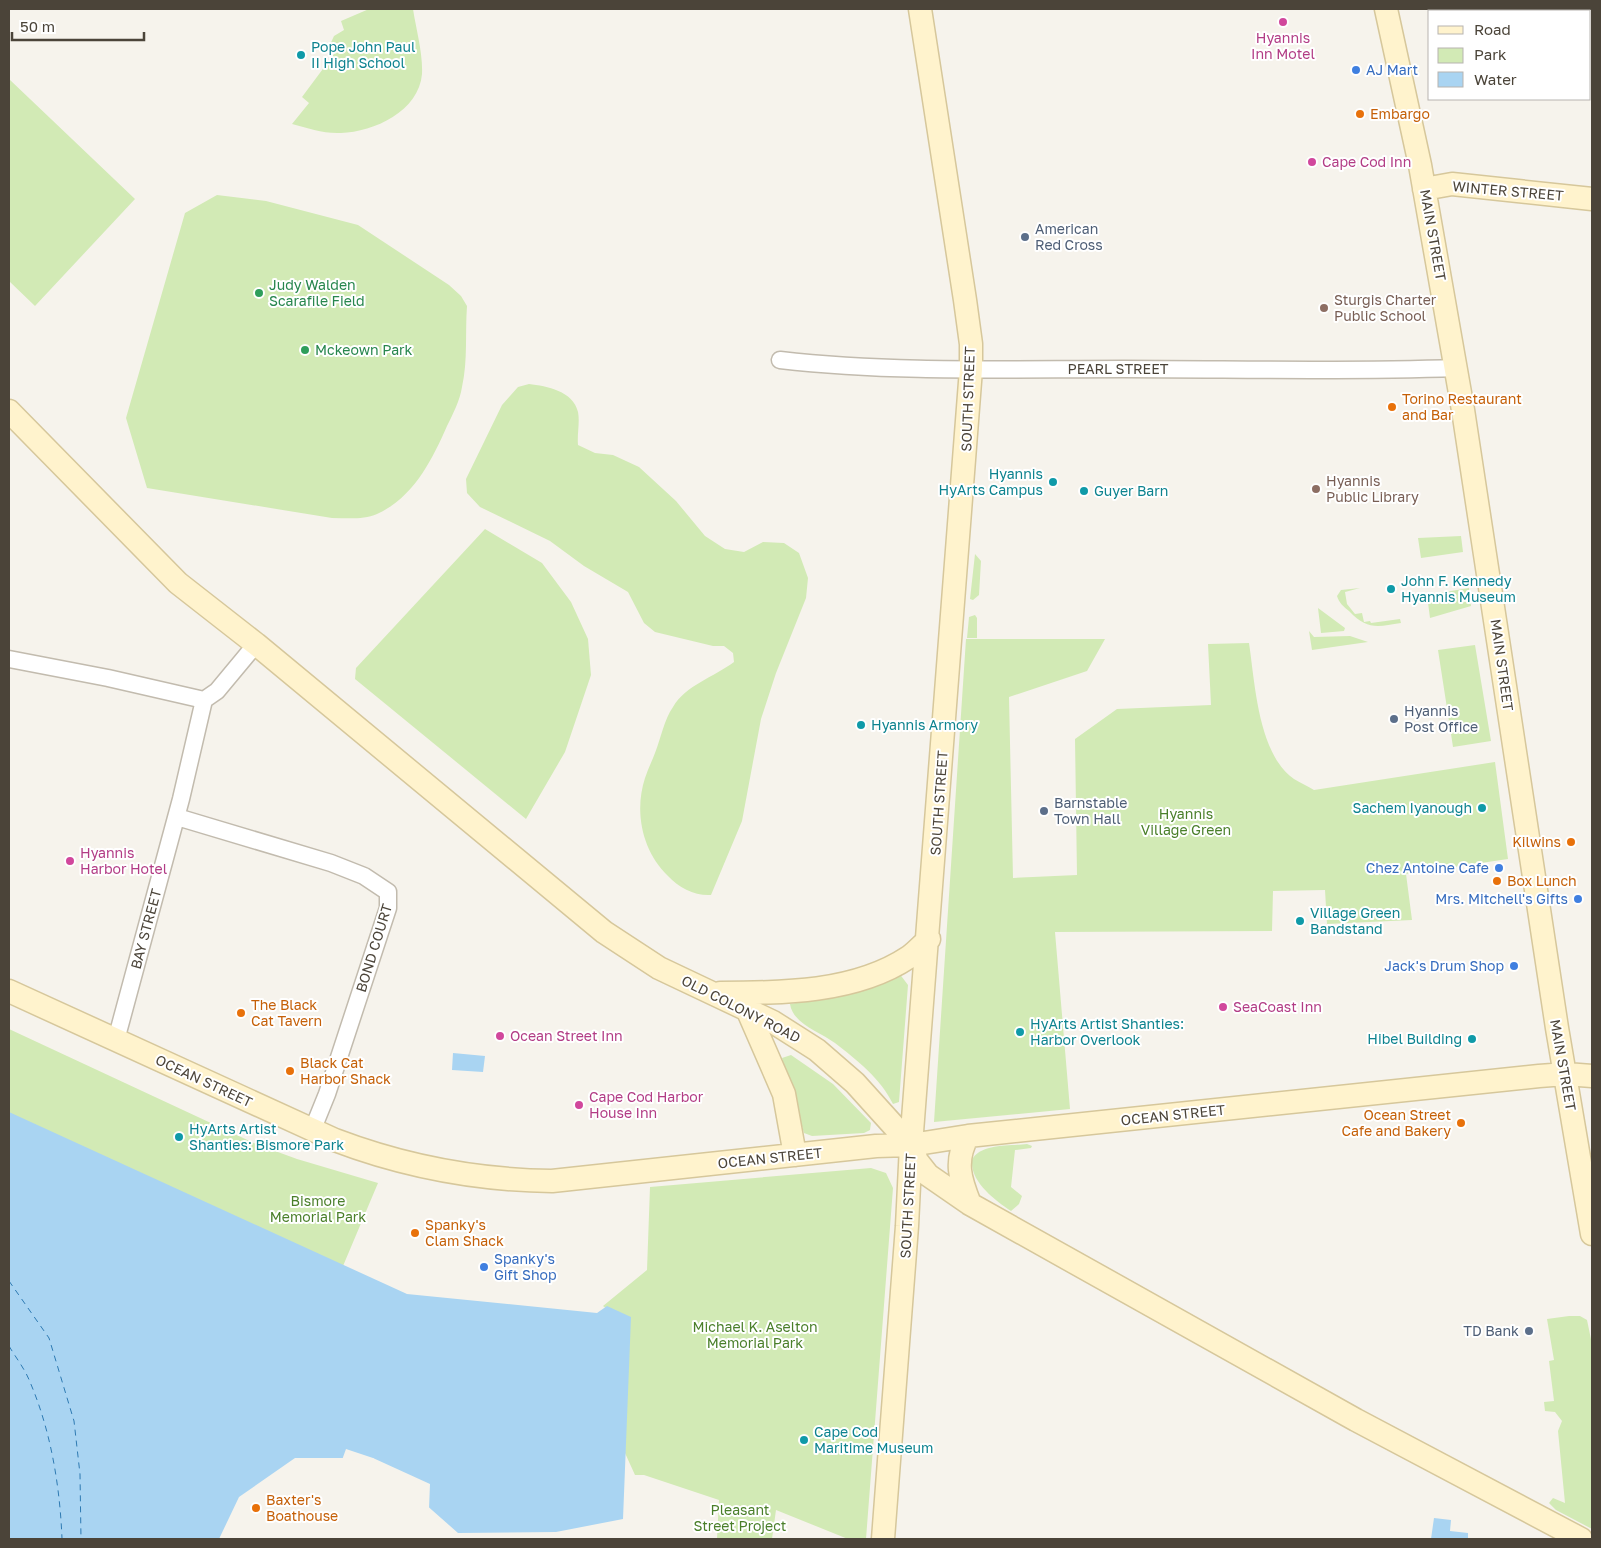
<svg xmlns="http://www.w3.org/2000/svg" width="1601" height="1548" viewBox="0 0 1601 1548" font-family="'Golos Text',sans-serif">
  <rect width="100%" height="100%" fill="#f6f3ec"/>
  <path fill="#d2eab5" d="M369 9H413C416 29 423 53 422 74 419 111 374 132 341 133 324 134 308 128 292 124L309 103 302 97 334 54 328 49 334 36 344 30 341 21Z
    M9 79 135 199 35 306 9 281Z
    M217 195 266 201 358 225 449 285 461 296 467 306C465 332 468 361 462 387 460 400 453 414 447 426 432 460 414 497 377 514 363 520 347 518 332 518L147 488 126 418 185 213Z
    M529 384C547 386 573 391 578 412 580 422 577 435 578 445L595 453 613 455 639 467 676 501 705 536 725 549 744 552 763 542 784 543 799 553 808 578 806 598 776 673 761 719 742 821 711 895C695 896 679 888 668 876 642 851 634 812 645 778 648 769 652 761 655 753 661 738 664 720 673 707 686 685 714 677 734 662L733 653 724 646H713L655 632 644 623 628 592 584 566 550 541 480 507 467 493 466 479 502 405 518 387Z
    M485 529 542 563 571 602 588 639 591 675 565 752 526 819 355 679 356 668Z
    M1461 536 1463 552 1421 558 1418 538Z
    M975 554 981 561 979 595 973 600 970 599Z
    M1360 588 1345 592 1347 604 1355 614 1362 613 1364 622 1370 621 1371 623 1400 619 1401 623C1377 627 1367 630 1349 611 1344 607 1339 603 1337 596L1341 590Z
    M1469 588 1471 606 1430 618 1427 595Z
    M1318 608 1345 628 1344 631 1321 633Z
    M975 615 977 618V638H967L969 617Z
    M1309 631 1314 637 1350 636 1368 642 1312 650Z
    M966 639H1105L1087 671 1009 697 1013 878 1077 875 1075 739 1117 709 1211 705 1208 644 1249 643C1255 683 1258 754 1294 779 1300 783 1308 786 1314 790L1495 762 1508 859 1406 874 1412 920 1327 924 1325 890 1273 891 1272 931 1055 932 1070 1109 934 1122Z
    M1475 645 1491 741 1453 747 1438 650Z
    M899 973 908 985 899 1102 893 1104C881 1079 857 1060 835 1043 820 1032 793 1024 790 1004L842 995Z
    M9 1029 256 1144 297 1159 378 1183 343 1266 9 1114Z
    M791 1055 833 1084 871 1123 870 1130 864 1133 812 1136 804 1133 782 1058Z
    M1027 1144 1032 1146 1031 1148 1015 1150 1011 1187 1022 1196 1019 1204 1011 1211C995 1200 970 1182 972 1160 980 1143 1011 1146 1027 1144Z
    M871 1168 886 1173 893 1188 866 1539H848L776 1510 772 1539H717L719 1500 644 1475H635L625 1453 629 1326 603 1306 647 1270 650 1187Z
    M1569 1316H1580L1587 1320 1592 1344V1529L1556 1510 1549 1503 1553 1498 1565 1503 1558 1431 1562 1421 1555 1412 1545 1411 1544 1402 1554 1401 1549 1361 1554 1360 1547 1319Z"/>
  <path fill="#a9d4f2" d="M453 1053 485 1056 483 1072 452 1070Z
    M9 1112 407 1294 597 1313 607 1306 631 1317 623 1519 556 1532 458 1533 373 1458H295L239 1497 219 1539H9Z
    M1434 1518 1451 1520 1450 1531 1468 1533V1539H1431Z"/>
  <path fill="#f6f3ec" d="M346 1449 373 1458 430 1484 429 1509 420 1506 372 1461 342 1460Z"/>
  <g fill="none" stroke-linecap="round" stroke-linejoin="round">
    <path stroke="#2e7ab2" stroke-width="1" stroke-dasharray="6 5" stroke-linecap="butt" d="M9 1281 49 1338 74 1421 80 1474 81 1539
      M9 1346C16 1358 25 1369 30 1382 51 1431 60 1487 62 1539"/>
    <g stroke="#c2bbae" stroke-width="19">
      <path id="street" d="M780 360C894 373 1009 369 1123 369 1234 369 1345 372 1456 368
        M9 659 108 678 204 700
        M177 817 331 863 364 876 388 892V908L327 1094 312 1131
        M116 1040 181 799 204 700 217 691 256 644"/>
    </g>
    <g stroke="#d6c79b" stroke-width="25">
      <path id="secondary" d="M1386 9 1420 165 1463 410 1557 1028 1592 1234
        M1424 189 1452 184 1592 199
        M9 411 178 583 256 644 604 932 659 968 773 1022 817 1050 855 1083 911 1145 917 1161 928 1175 970 1204 1356 1420 1581 1539
        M9 991 335 1140C406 1167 476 1180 552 1181L876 1146 911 1145 968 1136 1539 1076 1566 1074 1592 1076
        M720 993C782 993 855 993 909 957 916 952 922 945 929 939
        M747 1009 784 1094 795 1155
        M968 1136C954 1161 960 1179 970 1204
        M883 1539 907 1226 911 1145 971 369V344L965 300 920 9"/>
    </g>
    <use href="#street" stroke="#fff" stroke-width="16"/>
    <use href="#secondary" stroke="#fff3cd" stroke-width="22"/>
  </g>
  <g fill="#d1479c" stroke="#fff" stroke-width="2">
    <circle cx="1283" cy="22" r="5"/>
    <circle cx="1312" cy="162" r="5"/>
    <circle cx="70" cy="861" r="5"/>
    <circle cx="1223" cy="1007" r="5"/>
    <circle cx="500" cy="1036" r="5"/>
    <circle cx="579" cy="1105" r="5"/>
  </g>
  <g fill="#0f9aa8" stroke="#fff" stroke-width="2">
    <circle cx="301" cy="55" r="5"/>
    <circle cx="1053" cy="482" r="5"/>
    <circle cx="1084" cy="491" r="5"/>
    <circle cx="1391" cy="589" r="5"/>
    <circle cx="861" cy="725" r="5"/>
    <circle cx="1482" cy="808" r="5"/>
    <circle cx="1300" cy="921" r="5"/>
    <circle cx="1020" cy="1032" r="5"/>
    <circle cx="1472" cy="1039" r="5"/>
    <circle cx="179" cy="1137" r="5"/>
    <circle cx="804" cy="1440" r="5"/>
  </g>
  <g fill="#3f7fe0" stroke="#fff" stroke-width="2">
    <circle cx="1356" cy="70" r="5"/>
    <circle cx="1499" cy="868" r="5"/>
    <circle cx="1578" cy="899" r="5"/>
    <circle cx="1514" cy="966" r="5"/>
    <circle cx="484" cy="1267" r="5"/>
  </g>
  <g fill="#e8710a" stroke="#fff" stroke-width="2">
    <circle cx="1360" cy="114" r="5"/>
    <circle cx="1392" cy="407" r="5"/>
    <circle cx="1571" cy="842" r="5"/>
    <circle cx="1497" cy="881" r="5"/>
    <circle cx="241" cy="1013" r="5"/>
    <circle cx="290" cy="1071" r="5"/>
    <circle cx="1461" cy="1123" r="5"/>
    <circle cx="415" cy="1233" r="5"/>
    <circle cx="256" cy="1508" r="5"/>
  </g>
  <g fill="#5c6f8a" stroke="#fff" stroke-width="2">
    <circle cx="1025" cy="237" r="5"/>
    <circle cx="1394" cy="719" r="5"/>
    <circle cx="1044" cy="811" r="5"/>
    <circle cx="1529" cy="1331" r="5"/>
  </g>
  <g fill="#2e9e5b" stroke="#fff" stroke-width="2">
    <circle cx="259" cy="293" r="5"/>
    <circle cx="305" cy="350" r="5"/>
  </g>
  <g fill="#8d6e63" stroke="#fff" stroke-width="2">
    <circle cx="1324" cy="308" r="5"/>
    <circle cx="1316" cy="489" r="5"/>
  </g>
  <g text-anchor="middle" stroke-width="4" stroke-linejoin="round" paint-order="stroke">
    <g font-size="14" fill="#b23c85" stroke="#fff" text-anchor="start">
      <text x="1283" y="43" text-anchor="middle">Hyannis<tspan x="1283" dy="16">Inn Motel</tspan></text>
      <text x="1322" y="167">Cape Cod Inn</text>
      <text x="80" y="858">Hyannis<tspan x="80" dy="16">Harbor Hotel</tspan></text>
      <text x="1233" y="1012">SeaCoast Inn</text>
      <text x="510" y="1041">Ocean Street Inn</text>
      <text x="589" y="1102">Cape Cod Harbor<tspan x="589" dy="16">House Inn</tspan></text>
    </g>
    <g font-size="14" fill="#0d838f" stroke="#fff" text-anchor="start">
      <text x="311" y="52">Pope John Paul<tspan x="311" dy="16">II High School</tspan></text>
      <text x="1043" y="479" text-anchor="end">Hyannis<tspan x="1043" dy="16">HyArts Campus</tspan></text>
      <text x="1094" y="496">Guyer Barn</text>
      <text x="1401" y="586">John F. Kennedy<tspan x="1401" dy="16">Hyannis Museum</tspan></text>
      <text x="871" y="730">Hyannis Armory</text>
      <text x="1472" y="813" text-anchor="end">Sachem Iyanough</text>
      <text x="1310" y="918">Village Green<tspan x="1310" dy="16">Bandstand</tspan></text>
      <text x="1030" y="1029">HyArts Artist Shanties:<tspan x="1030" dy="16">Harbor Overlook</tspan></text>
      <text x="1462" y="1044" text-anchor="end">Hibel Building</text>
      <text x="189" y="1134">HyArts Artist<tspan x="189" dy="16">Shanties: Bismore Park</tspan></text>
      <text x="814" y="1437">Cape Cod<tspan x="814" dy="16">Maritime Museum</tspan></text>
    </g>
    <g font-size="14" fill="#366cbe" stroke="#fff" text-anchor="end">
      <text x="1366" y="75" text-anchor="start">AJ Mart</text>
      <text x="1489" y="873">Chez Antoine Cafe</text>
      <text x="1568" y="904">Mrs. Mitchell's Gifts</text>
      <text x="1504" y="971">Jack's Drum Shop</text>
      <text x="494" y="1264" text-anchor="start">Spanky's<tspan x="494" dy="16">Gift Shop</tspan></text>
    </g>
    <g font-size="14" fill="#c56008" stroke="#fff" text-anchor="start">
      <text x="1370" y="119">Embargo</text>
      <text x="1402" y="404">Torino Restaurant<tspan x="1402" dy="16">and Bar</tspan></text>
      <text x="1561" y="847" text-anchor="end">Kilwins</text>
      <text x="1507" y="886">Box Lunch</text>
      <text x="251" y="1010">The Black<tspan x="251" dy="16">Cat Tavern</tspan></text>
      <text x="300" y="1068">Black Cat<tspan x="300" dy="16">Harbor Shack</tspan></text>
      <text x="1451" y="1120" text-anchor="end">Ocean Street<tspan x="1451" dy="16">Cafe and Bakery</tspan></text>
      <text x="425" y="1230">Spanky's<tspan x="425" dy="16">Clam Shack</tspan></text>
      <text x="266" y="1505">Baxter's<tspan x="266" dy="16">Boathouse</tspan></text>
    </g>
    <g font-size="14" fill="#4b4439" stroke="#fff">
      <text transform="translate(1508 191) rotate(5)" y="5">WINTER STREET</text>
      <text transform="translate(1433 235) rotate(80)" y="5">MAIN STREET</text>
      <text x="1118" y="374">PEARL STREET</text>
      <text transform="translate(968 399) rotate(-88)" y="5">SOUTH STREET</text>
      <text transform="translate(1502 665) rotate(82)" y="5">MAIN STREET</text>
      <text transform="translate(939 803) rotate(-86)" y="5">SOUTH STREET</text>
      <text transform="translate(146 929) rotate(-75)" y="5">BAY STREET</text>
      <text transform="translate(374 948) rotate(-73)" y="5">BOND COURT</text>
      <text transform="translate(741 1009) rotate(27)" y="5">OLD COLONY ROAD</text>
      <text transform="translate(1563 1065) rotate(80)" y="5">MAIN STREET</text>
      <text transform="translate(204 1081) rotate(25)" y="5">OCEAN STREET</text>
      <text transform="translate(1173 1115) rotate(-6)" y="5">OCEAN STREET</text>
      <text transform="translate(770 1158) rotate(-6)" y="5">OCEAN STREET</text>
      <text transform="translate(908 1206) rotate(-87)" y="5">SOUTH STREET</text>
    </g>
    <g font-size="14" fill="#4e5e75" stroke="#fff" text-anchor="start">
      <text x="1035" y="234">American<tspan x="1035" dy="16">Red Cross</tspan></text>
      <text x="1404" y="716">Hyannis<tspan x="1404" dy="16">Post Office</tspan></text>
      <text x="1054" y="808">Barnstable<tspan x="1054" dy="16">Town Hall</tspan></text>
      <text x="1519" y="1336" text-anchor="end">TD Bank</text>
    </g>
    <g font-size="14" fill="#27864d" stroke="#fff" text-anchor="start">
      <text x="269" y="290">Judy Walden<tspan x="269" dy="16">Scarafile Field</tspan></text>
      <text x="315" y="355">Mckeown Park</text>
    </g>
    <g font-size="14" fill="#785e54" stroke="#fff" text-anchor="start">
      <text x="1334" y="305">Sturgis Charter<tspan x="1334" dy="16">Public School</tspan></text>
      <text x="1326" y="486">Hyannis<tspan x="1326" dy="16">Public Library</tspan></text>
    </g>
    <g font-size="14" fill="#4a7f2a" stroke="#fff">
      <text x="1186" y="819">Hyannis<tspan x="1186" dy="16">Village Green</tspan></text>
      <text x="318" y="1206">Bismore<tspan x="318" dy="16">Memorial Park</tspan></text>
      <text x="755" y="1332">Michael K. Aselton<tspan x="755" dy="16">Memorial Park</tspan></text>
      <text x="740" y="1515">Pleasant<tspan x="740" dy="16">Street Project</tspan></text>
    </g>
  </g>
  <rect width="1601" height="1548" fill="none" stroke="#4b4439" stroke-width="20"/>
  <rect x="1428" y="10" width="162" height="90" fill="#ffffff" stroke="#b7b4b0"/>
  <rect x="1438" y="26" width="25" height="8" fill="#fff3cd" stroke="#b7b4b0"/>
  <text x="1474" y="35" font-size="15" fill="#4b4439">Road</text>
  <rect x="1438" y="48" width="25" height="15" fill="#d2eab5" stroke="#b7b4b0"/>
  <text x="1474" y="60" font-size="15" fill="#4b4439">Park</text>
  <rect x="1438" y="72" width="25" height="15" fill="#a9d4f2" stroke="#b7b4b0"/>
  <text x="1474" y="85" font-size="15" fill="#4b4439">Water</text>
  <path d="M12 32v8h132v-8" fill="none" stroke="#4b4439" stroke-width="2.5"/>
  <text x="20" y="32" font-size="15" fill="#4b4439" stroke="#ffffff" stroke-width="4" paint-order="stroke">50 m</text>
</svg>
